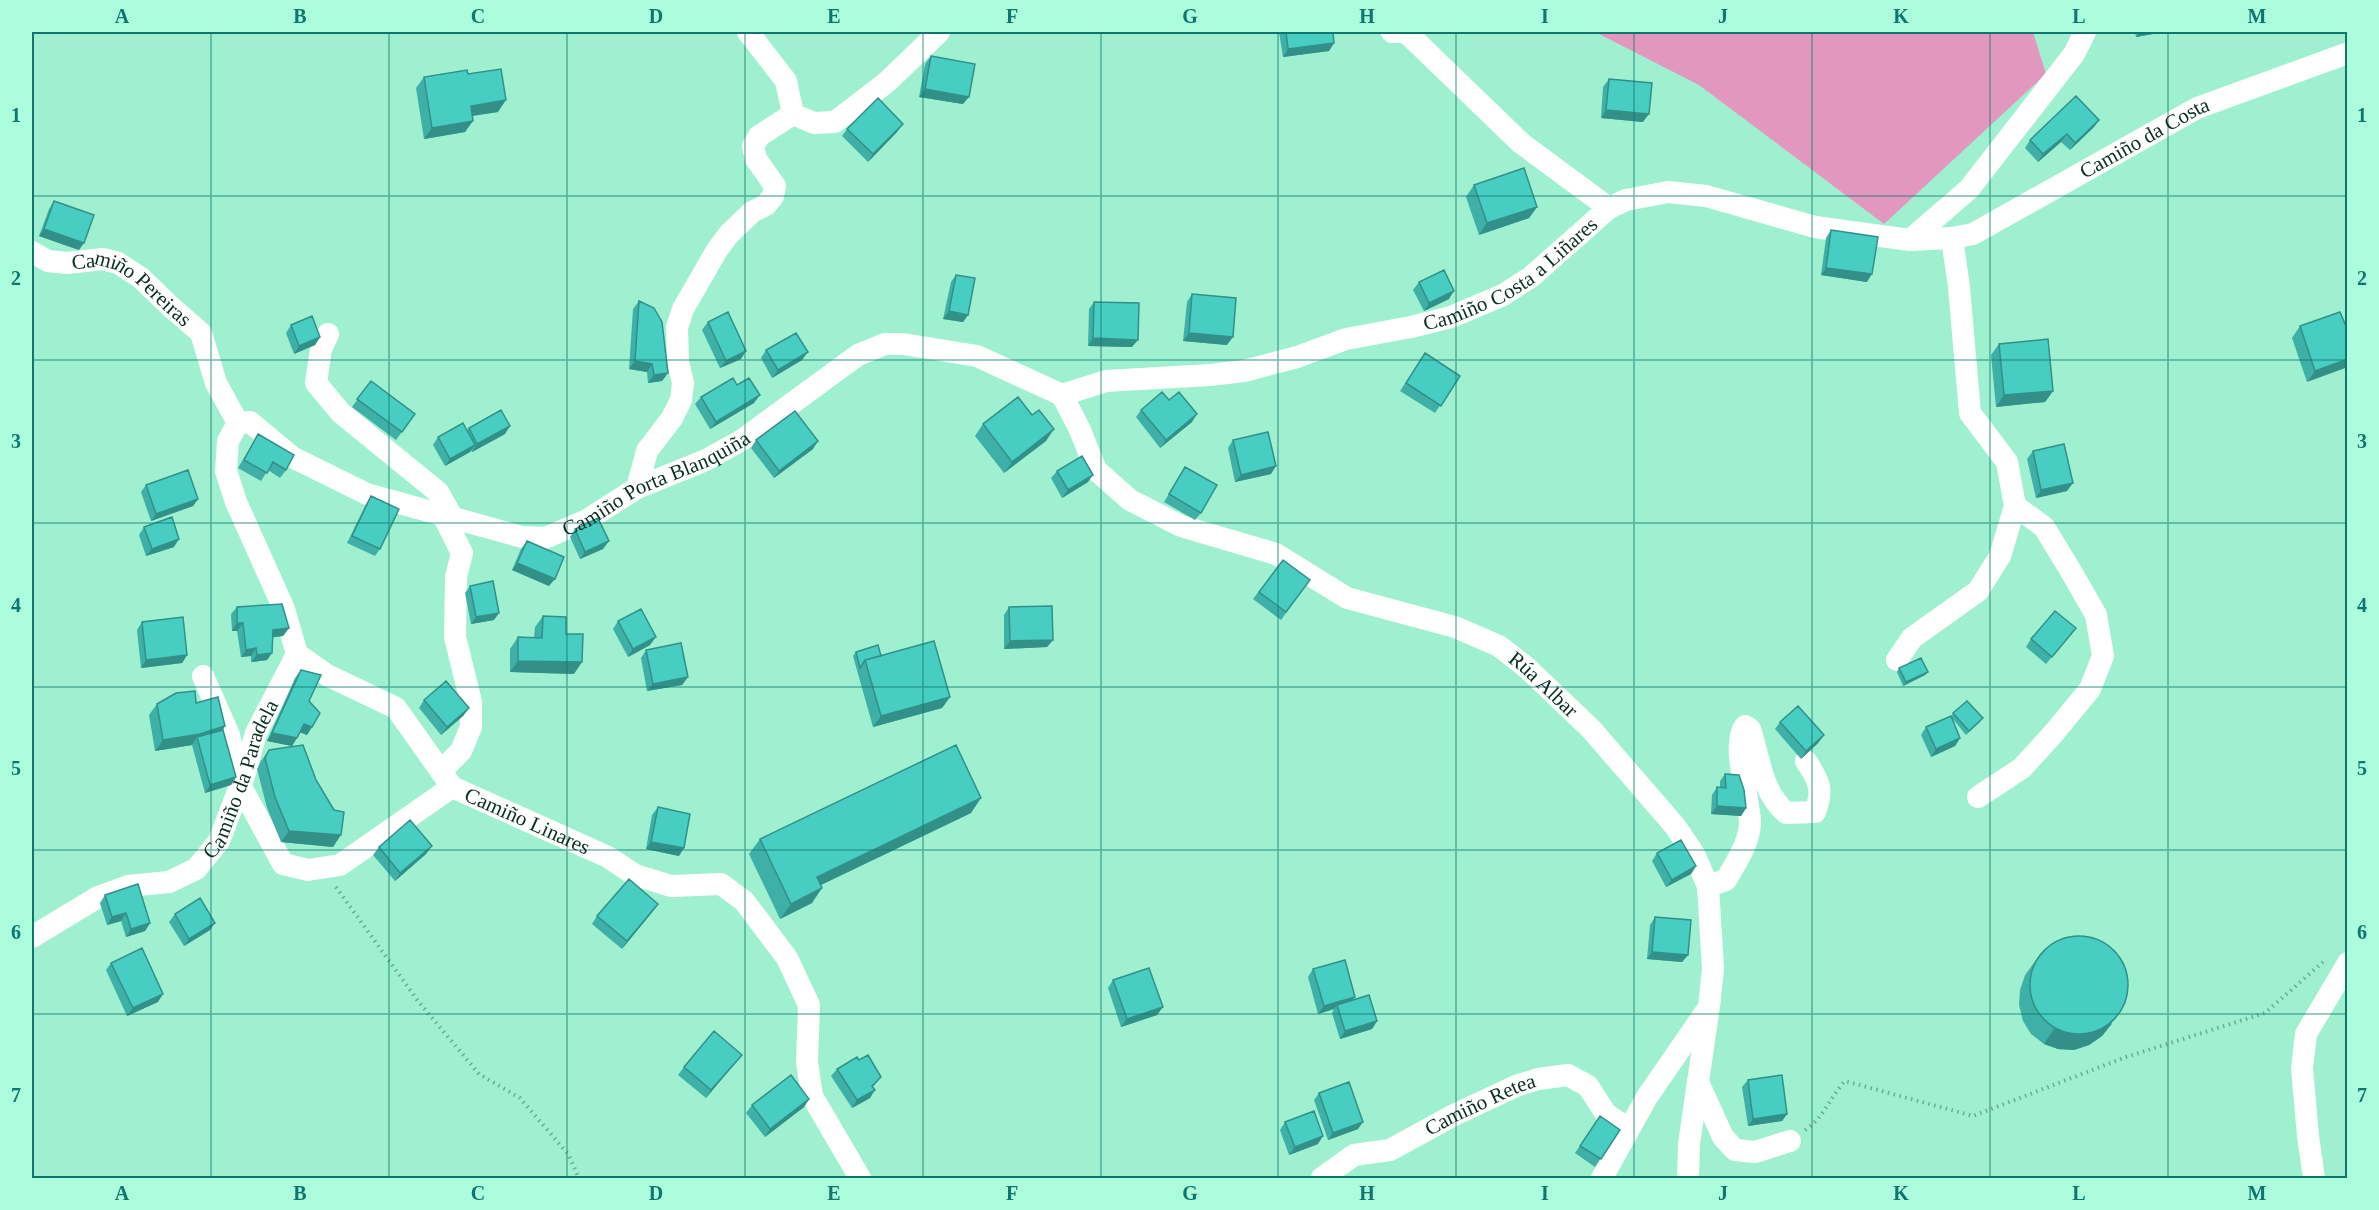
<svg xmlns="http://www.w3.org/2000/svg" width="2379" height="1210" viewBox="0 0 2379 1210" font-family="'Times New Roman',serif">
  <rect width="100%" height="100%" fill="#9ef0d0"/>
  <path fill="#e298be" d="M1595 32H2033L2046 74 1884 224 1699 85Z"/>
  <g fill="none" stroke-linecap="round" stroke-linejoin="round">
    <path stroke="#6aac93" stroke-width="4" stroke-dasharray="1.5 4.5" stroke-linecap="butt" d="M336 887 418 1001 479 1074 520 1098 568 1154 579 1178
      M1805 1130C1824 1118 1830 1097 1845 1081L1973 1116 2126 1057 2265 1013 2323 962"/>
    <g stroke="#fff" stroke-width="22">
      <path d="M748 32 786 81 793 114 814 123 835 122 887 82 939 32"/>
      <path d="M1392 32H1406L1521 143 1609 208"/>
      <path d="M1952 238 1959 287 1970 413 2007 462 2015 506 2044 527 2072 573 2096 615 2103 656 2090 689 2053 734 2022 768 1978 797"/>
      <path d="M1910 240 1969 189 2074 54 2085 32"/>
      <path id="s1" d="M32 252 48 261 67 263 103 259 118 263 141 278 171 307 201 333 216 383 238 423"/>
      <path d="M328 334 321 349 316 383 341 413 438 492 451 515"/>
      <path id="s2" d="M1062 395 1106 381 1210 375 1244 371 1297 357 1346 339 1411 327 1451 317 1503 295 1531 277 1609 208 1626 200 1668 192 1706 196 1815 227 1910 240 1952 238 1973 234 2197 108 2348 53"/>
      <path id="s3" d="M1062 395 1080 430 1096 470 1130 500 1181 526 1276 554 1347 598 1455 627 1499 646 1526 667 1591 729 1675 826 1694 854 1708 886 1713 969 1709 1007 1647 1097 1602 1178"/>
      <path id="s4" d="M238 423 228 441 226 471 236 502 284 609 297 654 327 675 396 708 452 787 608 857 635 875 671 886 721 884 744 901 787 958 809 1005 807 1062 812 1096 860 1178"/>
      <path id="s5" d="M238 423 250 422 292 457 367 494 522 537 545 538 587 520 637 488 706 460 742 440 858 355 885 344H903L977 356 1062 395"/>
      <path d="M637 488 647 451 672 418 681 400 683 383 678 362 677 327 683 309 717 250 729 234 752 212 766 205 773 196 775 186 756 159 753 146 759 136 793 114"/>
      <path d="M1897 660 1912 638 1978 591 2000 556 2015 506"/>
      <path d="M203 676 229 735 240 785 283 864 308 870 340 865 452 787"/>
      <path d="M441 771 461 751 471 727V702L455 637 456 577 462 553 442 513"/>
      <path d="M1708 886 1726 880C1736 862 1750 843 1750 821 1749 798 1731 744 1745 726L1750 729C1760 760 1761 790 1786 813L1815 812C1824 789 1819 781 1806 761"/>
      <path id="s6" d="M32 937 98 897 128 886 169 882 196 869 219 841 245 773 256 733 297 654"/>
      <path d="M1698 1082 1723 1137 1735 1150 1755 1152 1790 1141"/>
      <path id="s7" d="M1322 1178 1354 1155 1390 1150 1454 1115 1516 1086 1538 1079 1568 1075 1588 1086 1606 1114 1629 1129"/>
      <path d="M1688 1178 1689 1144 1708 1013"/>
      <path d="M2314 1178 2308 1136 2302 1068 2306 1034 2348 963"/>
    </g>
  </g>
  <path fill="#3eb0a7" d="M1279 32H1333L1334 43 1329 51 1283 57Z
    M2135 32H2164L2136 37Z
    M931 56 963 104 919 97 925 64Z
    M468 74 498 112 473 116 465 132 424 139 416 88 424 77Z
    M1609 79 1643 122 1601 118 1603 87Z
    M2099 120 2094 127 2070 150 2061 142 2038 162 2025 148 2030 140Z
    M847 129 897 132 868 162 842 136Z
    M1474 185 1537 207 1529 218 1479 235 1466 197Z
    M54 201 79 250 39 236 49 209Z
    M1831 230 1867 282 1821 275 1826 238Z
    M956 275 968 315 963 322 943 319 951 282Z
    M1419 282 1449 299 1424 311 1413 290Z
    M1192 294 1227 345 1183 341 1187 302Z
    M639 301 668 373 662 381 648 383 647 372 629 369 633 309Z
    M1094 302 1132 347 1088 346 1089 309Z
    M708 322 741 359 720 368 702 330Z
    M291 325 320 337 315 345 294 354 286 333Z
    M2300 326 2348 331 2307 382 2292 338Z
    M1999 344 2053 391 2045 402 1996 407 1991 355Z
    M766 350 802 360 772 378 761 358Z
    M1425 353 1460 376 1435 413 1400 391Z
    M371 381 415 414 396 440 352 407Z
    M737 385 754 403 710 429 695 404 701 397Z
    M1169 400 1192 422 1160 448 1136 417 1141 410Z
    M1032 415 1046 441 1004 473 975 436 983 424Z
    M469 428 505 434 472 452 471 450 470 452 445 466 433 445 438 437 467 430Z
    M258 434 286 470 280 478 268 470 261 481 238 468Z
    M756 440 813 449 774 478 751 448Z
    M1233 440 1271 474 1235 482 1228 448Z
    M2033 451 2067 491 2036 498 2027 459Z
    M1185 467 1201 513 1195 520 1164 502Z
    M1057 471 1088 482 1062 498 1051 478Z
    M146 485 198 499 193 506 151 521 141 492Z
    M371 496 380 549 375 556 347 543 366 504Z
    M144 527 174 547 146 556 139 535Z
    M575 529 603 549 580 559 570 537Z
    M527 541 549 586 512 570 521 549Z
    M1283 560 1310 580 1281 620 1253 599Z
    M470 586 494 620 471 624 465 593Z
    M237 607 289 628 283 636 273 637 272 653 267 660 251 662V656L241 657 237 631H232L231 614Z
    M1009 607 1053 640 1047 647 1004 649V615Z
    M543 616 566 634 574 674 510 672V649L518 637 534 638 535 627Z
    M618 621 650 645 628 657 613 629Z
    M142 622 187 655 182 663 141 668 137 630Z
    M2076 628 2046 664 2026 647 2031 639Z
    M646 650 688 677 682 685 647 691 641 658Z
    M856 652 881 656 950 697 942 708 873 727 853 656Z
    M1899 668 1928 672 1925 675 1903 686 1897 672Z
    M301 670 309 701 312 727 307 735 300 732 292 746 267 741 295 678Z
    M424 700 469 708 463 716 441 735 419 708Z
    M196 703 225 726 223 730 236 777 231 785 205 793 192 745 155 751 149 715 157 704Z
    M1953 713 1980 722 1966 735 1952 718 1960 738 1955 746 1931 757 1921 735 1926 727 1951 717Z
    M1780 722 1824 735 1818 743 1801 759 1775 729Z
    M269 750 316 780 334 810 333 847 281 842 267 808 257 769 261 761Z
    M1725 774 1746 808 1741 816 1711 814 1712 795 1717 787H1720V781Z
    M658 807 679 856 646 849 652 815Z
    M971 813 821 885 812 903 780 919 749 854 760 839Z
    M379 847 426 854 395 881 373 855Z
    M1657 853 1696 866 1691 874 1666 887 1652 861Z
    M105 895 150 923 145 931 126 937 121 921 107 925 100 903Z
    M653 911 622 949 592 924 597 916Z
    M175 914 210 930 184 946 169 922Z
    M1655 917 1688 955 1682 962 1647 959 1650 925Z
    M2036 960 2112 1024 2102 1036 2089 1045 2074 1050 2058 1049 2044 1044 2031 1034 2023 1021 2019 1005 2020 990 2025 975Z
    M111 963 158 1002 127 1016 106 970Z
    M1313 969 1353 1000 1377 1021 1372 1029 1340 1039 1332 1013 1334 1009 1318 1014 1308 977Z
    M1113 980 1157 1015 1121 1027 1108 988Z
    M742 1055 736 1062 706 1098 678 1075 684 1067Z
    M859 1060 881 1077 873 1087 870 1098 852 1108 831 1076 837 1069Z
    M1748 1080 1787 1114 1782 1121 1748 1126 1742 1087Z
    M1319 1093 1358 1129 1328 1140 1314 1100Z
    M809 1099 804 1107 765 1137 746 1113 752 1105Z
    M1600 1116 1620 1130 1595 1167 1575 1153Z
    M1285 1122 1318 1144 1289 1155 1280 1130Z"/>
  <path fill="#329088" d="M2140 32H2164L2136 37Z
    M1334 43 1329 51 1283 57 1288 49Z
    M925 89 969 97 963 104 919 97Z
    M506 100 498 112 463 117 471 106Z
    M1606 110 1649 114 1643 122 1601 118Z
    M2099 120 2094 127 2070 150 2075 143Z
    M473 121 465 132 424 139 432 128Z
    M903 124 897 132 868 162 873 154Z
    M2067 134 2061 142 2038 162 2043 154Z
    M1537 207 1529 218 1479 235 1487 223Z
    M44 229 84 243 79 250 39 236Z
    M1826 268 1872 274 1867 282 1821 275Z
    M1454 291 1449 299 1424 311 1429 303Z
    M949 311 968 315 963 322 943 319Z
    M1189 333 1233 337 1227 345 1183 341Z
    M320 337 315 345 294 354 299 346Z
    M1093 338 1138 340 1132 347 1088 346Z
    M746 351 741 359 720 368 726 361Z
    M808 352 802 360 772 378 778 370Z
    M2348 359V367L2307 382 2315 371Z
    M635 361 652 364 647 372 629 369Z
    M668 373 662 381 648 383 654 375Z
    M2053 391 2045 402 1996 407 2004 395Z
    M760 395 754 403 710 429 716 422Z
    M1197 414 1192 422 1160 448 1166 440Z
    M510 426 505 434 472 452 477 444Z
    M1054 429 1046 441 1004 473 1012 462Z
    M818 441 813 449 774 478 779 471Z
    M475 445 470 452 445 466 450 459Z
    M1276 466 1271 474 1235 482 1241 475Z
    M1093 475 1088 482 1062 498 1068 490Z
    M2073 483 2067 491 2036 498 2041 490Z
    M198 499 193 506 151 521 156 514Z
    M179 539 174 547 146 556 152 549Z
    M609 541 603 549 580 559 585 552Z
    M517 563 555 579 549 586 512 570Z
    M499 613 494 620 471 624 476 617Z
    M237 623H243L237 631H232Z
    M289 628 283 636 267 638 273 630Z
    M656 637 650 645 628 657 633 649Z
    M1053 640 1047 647 1004 649 1010 641Z
    M256 648 251 656 241 657 246 650Z
    M272 653 267 660 251 662 257 655Z
    M187 655 182 663 141 668 146 660Z
    M518 661 582 662 574 674 510 672Z
    M1928 672 1925 675 1903 686 1906 682Z
    M688 677 682 685 647 691 653 684Z
    M950 697 942 708 873 727 881 716Z
    M469 708 463 716 441 735 447 727Z
    M304 724 312 727 307 735 299 732Z
    M225 726 217 738 197 737 192 745 155 751 163 740Z
    M272 733 297 738 292 746 267 741Z
    M1824 735 1818 743 1801 759 1806 751Z
    M1960 738 1955 746 1931 757 1936 749Z
    M236 777 231 785 205 793 210 785Z
    M981 798 971 813 806 892 817 877Z
    M1717 806 1746 808 1741 816 1711 814Z
    M289 831 341 835 333 847 281 842Z
    M651 842 684 848 679 856 646 849Z
    M432 846 426 854 395 881 400 873Z
    M1696 866 1691 874 1666 887 1672 880Z
    M822 888 812 903 780 919 791 904Z
    M658 904 653 911 622 949 627 941Z
    M126 913 121 921 107 925 112 917Z
    M150 923 145 931 126 937 131 929Z
    M215 923 210 930 184 946 189 939Z
    M1652 952 1688 955 1682 962 1647 959Z
    M163 994 158 1002 127 1016 133 1008Z
    M1355 997 1349 1005H1337L1334 1009 1318 1014 1324 1006Z
    M1163 1007 1157 1015 1121 1027 1127 1019Z
    M2122 1009 2102 1036 2089 1045 2074 1050 2058 1049 2044 1044 2054 1029Z
    M1377 1021 1372 1029 1340 1039 1345 1031Z
    M742 1055 736 1062 706 1098 711 1090Z
    M875 1090 870 1098 852 1108 857 1100Z
    M809 1099 804 1107 765 1137 770 1129Z
    M1787 1114 1782 1121 1748 1126 1753 1119Z
    M1363 1122 1358 1129 1328 1140 1333 1133Z
    M1323 1136 1318 1144 1289 1155 1295 1147Z"/>
  <path fill="#48cdc2" stroke="#329088" stroke-width="1.5" d="M1286 32H1333L1334 43 1288 49Z
    M931 56 975 64 969 97 925 89Z
    M501 69 506 100 471 106 473 121 432 128 424 77 467 70 468 74Z
    M1609 79 1652 83 1649 114 1606 110Z
    M2076 96 2099 120 2075 143 2067 134 2043 154 2030 140Z
    M878 98 903 124 873 154 847 129Z
    M1524 168 1537 207 1487 223 1474 185Z
    M54 201 94 215 84 243 44 229Z
    M1831 230 1878 237 1872 274 1826 268Z
    M1444 270 1454 291 1429 303 1419 282Z
    M956 275 975 278 968 315 949 311Z
    M1192 294 1236 298 1233 337 1189 333Z
    M639 301 654 308 662 322 668 373 654 375 652 364 635 361Z
    M1094 302 1139 303 1138 340 1093 338Z
    M728 312 746 351 726 361 708 322Z
    M2340 312 2348 331V359L2315 371 2300 326Z
    M312 316 320 337 299 346 291 325Z
    M796 333 808 352 778 370 766 350Z
    M2048 339 2053 391 2004 395 1999 344Z
    M1425 353 1460 376 1441 406 1406 383Z
    M733 378 737 385 749 378 760 395 716 422 701 397Z
    M371 381 415 414 402 432 357 399Z
    M1162 392 1169 400 1179 392 1197 414 1166 440 1141 410Z
    M1018 397 1032 415 1039 410 1054 429 1012 462 983 424Z
    M501 410 510 426 477 444 469 428Z
    M795 411 818 441 779 471 756 440Z
    M463 423 475 445 450 459 438 437Z
    M1268 432 1276 466 1241 475 1233 440Z
    M258 434 294 455 286 470 273 462 267 473 244 460Z
    M2064 444 2073 483 2041 490 2033 451Z
    M1082 456 1093 475 1068 490 1057 471Z
    M1185 467 1217 485 1201 513 1169 494Z
    M188 470 198 499 156 514 146 485Z
    M371 496 399 509 380 549 352 536Z
    M172 517 179 539 152 549 144 527Z
    M598 518 609 541 585 552 575 529Z
    M527 541 564 557 555 579 517 563Z
    M1283 560 1310 580 1286 612 1259 592Z
    M493 581 499 613 476 617 470 586Z
    M282 604 289 628 273 630 272 653 257 655 256 648 246 650 243 623H237V607Z
    M1052 606 1053 640 1010 641 1009 607Z
    M641 609 656 637 633 649 618 621Z
    M2055 611 2076 628 2052 657 2031 639Z
    M543 616 566 617V634H583L582 662 518 661V637L542 638Z
    M183 617 187 655 146 660 142 622Z
    M934 641 950 697 881 716 865 660Z
    M681 643 688 677 653 684 646 650Z
    M878 645 881 656 865 660 860 668 856 652Z
    M1921 658 1928 672 1906 682 1899 668Z
    M301 670 321 675 309 701 320 713 312 727 304 724 297 738 272 733Z
    M446 681 469 708 447 727 424 700Z
    M195 691 196 703 218 697 225 726 200 734 163 740 157 704 176 693Z
    M1967 701 1983 718 1969 731 1953 713Z
    M1798 706 1824 735 1806 751 1780 722Z
    M1951 716 1960 738 1936 749 1926 727Z
    M223 730 236 777 210 785 197 737Z
    M303 745 316 780 334 810 344 812 341 835 289 831 275 797 265 758 269 750Z
    M956 745 981 798 817 877 822 888 791 904 760 839Z
    M1725 774 1739 775 1744 790 1746 808 1717 806V787L1726 788Z
    M658 807 690 814 684 848 651 842Z
    M410 820 432 846 400 873 379 847Z
    M1681 840 1696 866 1672 880 1657 853Z
    M629 879 658 904 627 941 597 916Z
    M138 884 150 923 131 929 126 913 112 917 105 895Z
    M200 898 215 923 189 939 175 914Z
    M1655 917 1691 920 1688 955 1652 952Z
    M2030 985a49 49 0 1 1 98 0a49 49 0 1 1-98 0Z
    M142 948 163 994 133 1008 111 963Z
    M1345 960 1355 997 1324 1006 1313 969Z
    M1149 968 1163 1007 1127 1019 1113 980Z
    M1369 995 1377 1021 1345 1031 1337 1005Z
    M714 1031 742 1055 711 1090 684 1067Z
    M868 1055 881 1077 872 1086 875 1090 857 1100 837 1069 857 1057 859 1060Z
    M791 1075 809 1099 770 1129 752 1105Z
    M1782 1075 1787 1114 1753 1119 1748 1080Z
    M1349 1082 1363 1122 1333 1133 1319 1093Z
    M1314 1111 1323 1136 1295 1147 1285 1122Z
    M1600 1116 1620 1130 1601 1159 1580 1146Z"/>
  <path fill="none" stroke="#0f766e" stroke-width="1.5" stroke-opacity="0.55" d="M211 32V1178M389 32V1178M567 32V1178M745 32V1178M923 32V1178M1101 32V1178M1278 32V1178M1456 32V1178M1634 32V1178M1812 32V1178M1990 32V1178M2168 32V1178M32 196H2348M32 360H2348M32 523H2348M32 687H2348M32 850H2348M32 1014H2348"/>
  <g text-anchor="middle" stroke-width="5" stroke-linejoin="round" paint-order="stroke">
    <g font-size="21" fill="#0b2e23" stroke="#abfddd">
      <text dy="7" stroke="none"><textPath href="#s2" startOffset="1162">Camiño da Costa</textPath></text>
      <text dy="7" stroke="none"><textPath href="#s2" startOffset="472">Camiño Costa a Liñares</textPath></text>
      <text dy="7" stroke="none"><textPath href="#s1" startOffset="112">Camiño Pereiras</textPath></text>
      <text dy="7" stroke="none"><textPath href="#s5" startOffset="458">Camiño Porta Blanquiña</textPath></text>
      <text dy="7" stroke="none"><textPath href="#s3" startOffset="586">Rúa Albar</textPath></text>
      <text dy="7" stroke="none"><textPath href="#s6" startOffset="282">Camiño da Paradela</textPath></text>
      <text dy="7" stroke="none"><textPath href="#s4" startOffset="540">Camiño Linares</textPath></text>
      <text dy="7" stroke="none"><textPath href="#s7" startOffset="177">Camiño Retea</textPath></text>
    </g>
  </g>
  <rect width="2379" height="1210" fill="none" stroke="#abfddd" stroke-width="66"/>
  <rect x="33" y="33" width="2313" height="1144" fill="none" stroke="#0f766e" stroke-width="2"/>
  <g font-size="20" text-anchor="middle" font-weight="bold" fill="#0f766e">
    <text x="122" y="23">A</text>
    <text x="300" y="23">B</text>
    <text x="478" y="23">C</text>
    <text x="656" y="23">D</text>
    <text x="834" y="23">E</text>
    <text x="1012" y="23">F</text>
    <text x="1190" y="23">G</text>
    <text x="1367" y="23">H</text>
    <text x="1545" y="23">I</text>
    <text x="1723" y="23">J</text>
    <text x="1901" y="23">K</text>
    <text x="2079" y="23">L</text>
    <text x="2257" y="23">M</text>
    <text x="16" y="122">1</text>
    <text x="2362" y="122">1</text>
    <text x="16" y="285">2</text>
    <text x="2362" y="285">2</text>
    <text x="16" y="448">3</text>
    <text x="2362" y="448">3</text>
    <text x="16" y="612">4</text>
    <text x="2362" y="612">4</text>
    <text x="16" y="775">5</text>
    <text x="2362" y="775">5</text>
    <text x="16" y="939">6</text>
    <text x="2362" y="939">6</text>
    <text x="16" y="1102">7</text>
    <text x="2362" y="1102">7</text>
    <text x="122" y="1200">A</text>
    <text x="300" y="1200">B</text>
    <text x="478" y="1200">C</text>
    <text x="656" y="1200">D</text>
    <text x="834" y="1200">E</text>
    <text x="1012" y="1200">F</text>
    <text x="1190" y="1200">G</text>
    <text x="1367" y="1200">H</text>
    <text x="1545" y="1200">I</text>
    <text x="1723" y="1200">J</text>
    <text x="1901" y="1200">K</text>
    <text x="2079" y="1200">L</text>
    <text x="2257" y="1200">M</text>
  </g>
</svg>
